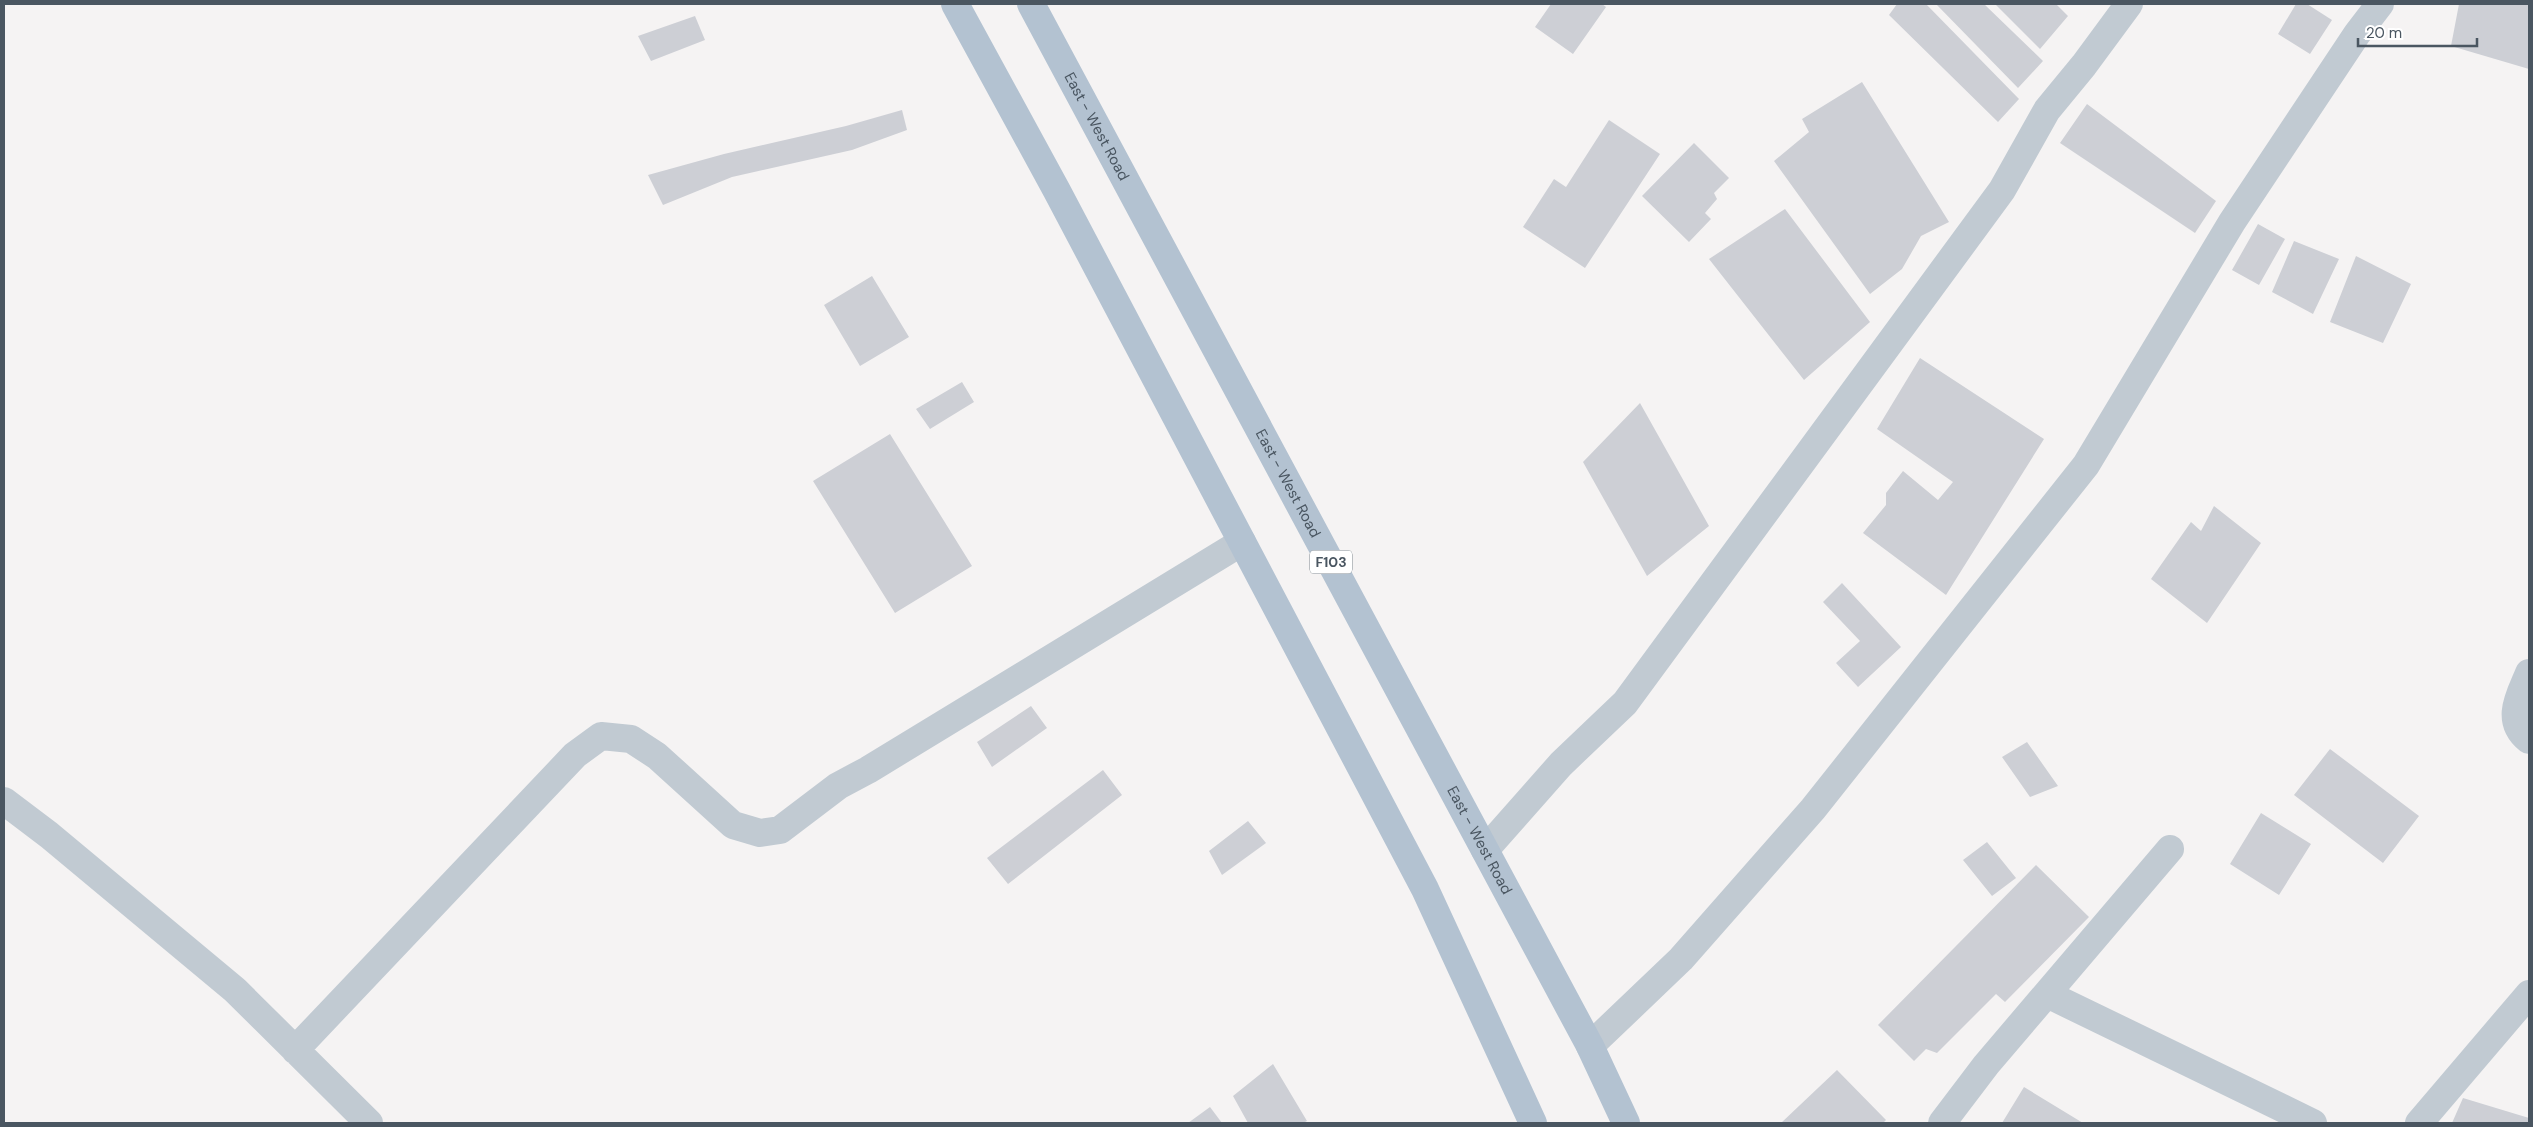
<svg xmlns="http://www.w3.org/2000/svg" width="2533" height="1127" viewBox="0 0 2533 1127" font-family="'DM Sans',sans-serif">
  <rect width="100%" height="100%" fill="#f5f3f3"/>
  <path fill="#cdcfd5" d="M1551 4H1602L1606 7 1573 54 1535 27Z
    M1897 4H1926L2019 99 1998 122 1889 15Z
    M1936 4H1984L2043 61 2018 88Z
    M1995 4H2056L2068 16 2040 49Z
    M2296 4H2307L2332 20 2310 54 2278 34Z
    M2459 4H2529V69L2451 46Z
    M695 16 705 40 651 61 638 36Z
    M1862 82 1949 222 1921 236 1902 269 1870 294 1774 161 1809 132 1802 119Z
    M2087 104 2216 201 2195 233 2060 143Z
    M902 110 907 130 852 150 732 177 663 205 648 175 724 154 846 126Z
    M1609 120 1660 154 1585 268 1523 227 1554 179 1566 187Z
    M1694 143 1729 178 1714 193 1717 199 1705 213 1711 219 1689 242 1642 196Z
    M1785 209 1870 322 1804 380 1709 259Z
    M2258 224 2285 239 2259 285 2232 270Z
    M2294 241 2339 259 2313 314 2272 292Z
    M2356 256 2411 284 2383 343 2330 322Z
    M872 276 909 337 860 366 824 305Z
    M1920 358 2044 439 1946 595 1863 533 1886 505V493L1903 471 1938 500 1953 482 1877 429Z
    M962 382 974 402 930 429 916 409Z
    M1640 403 1709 526 1647 576 1583 462Z
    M890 434 972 566 895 613 813 481Z
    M2214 506 2261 543 2207 623 2151 579 2191 522 2201 531Z
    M1842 583 1901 647 1858 687 1836 663 1860 641 1823 602Z
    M1031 706 1047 728 992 767 977 742Z
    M2027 742 2058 786 2030 797 2002 757Z
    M2330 749 2419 816 2383 863 2294 795Z
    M1103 770 1122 795 1008 884 987 858Z
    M2261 813 2311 844 2279 895 2230 864Z
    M1248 821 1266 843 1222 875 1209 851Z
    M1987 842 2016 878 1992 896 1963 860Z
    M2036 865 2089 917 2005 1002 1996 994 1937 1053 1926 1049 1914 1061 1878 1025Z
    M1273 1064 1307 1121 1303 1123H1248L1233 1096Z
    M1837 1070 1886 1120 1883 1123H1781Z
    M2024 1087 2083 1123H2002Z
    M2463 1098 2529 1118V1123H2452Z
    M1210 1107 1222 1123H1188Z"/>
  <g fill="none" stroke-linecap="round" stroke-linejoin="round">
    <path stroke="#c1cad2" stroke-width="28" d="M2529 673C2520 695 2504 720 2529 740
      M4 801 49 835 235 990 369 1123
      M1485 850 1561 764 1625 703 2002 190 2047 110 2084 65 2129 4
      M2047 994 2313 1123
      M1590 1046 1681 959 1813 809 2086 465 2232 222 2357 34 2380 4
      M295 1050 575 755 601 736 631 739 657 756 733 825 760 833 780 830 838 786 868 770 1242 542
      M1942 1123 1986 1065 2170 849
      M2419 1123 2529 994"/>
    <g stroke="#b3c2d1" stroke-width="28">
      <path d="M955 4 1057 191 1425 889 1533 1123"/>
      <path id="s1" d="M1031 4 1590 1046 1626 1123"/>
    </g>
  </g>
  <g text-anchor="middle" stroke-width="4" stroke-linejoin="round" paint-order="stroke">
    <rect fill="#fff" stroke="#808990" stroke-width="1" x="1310" y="550.5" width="42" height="23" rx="4"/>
    <g font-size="14" font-weight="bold" fill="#4a5661">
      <text x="1331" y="567">F103</text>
    </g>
    <g font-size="15" fill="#4a5661" stroke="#fff">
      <text dy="5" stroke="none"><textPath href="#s1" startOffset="139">East - West Road</textPath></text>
      <text dy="5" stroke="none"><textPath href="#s1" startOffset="544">East - West Road</textPath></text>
      <text dy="5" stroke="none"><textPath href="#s1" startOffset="949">East - West Road</textPath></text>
    </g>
  </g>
  <rect width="2533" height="1127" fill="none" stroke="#4a5661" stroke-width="10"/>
  <path d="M2358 38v8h119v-8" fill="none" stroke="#4a5661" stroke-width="2.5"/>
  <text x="2366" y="38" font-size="15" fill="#4a5661" stroke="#ffffff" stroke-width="4" paint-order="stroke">20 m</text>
</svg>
